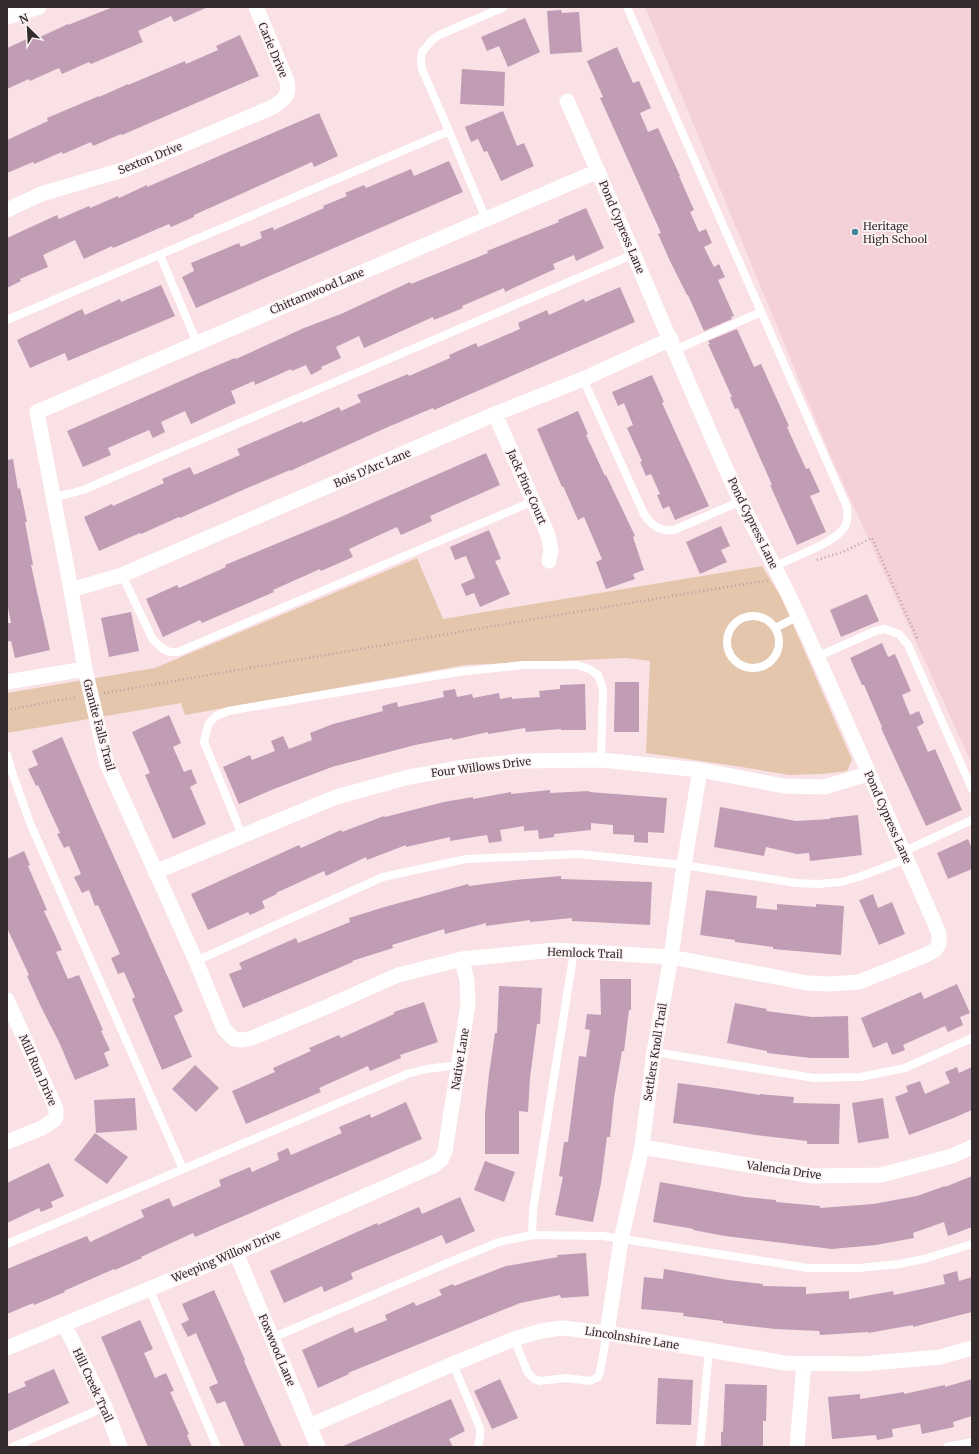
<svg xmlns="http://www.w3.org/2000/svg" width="979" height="1454" viewBox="0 0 979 1454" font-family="Merriweather,serif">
  <rect width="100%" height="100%" fill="#fae1e5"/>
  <path fill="#f3d1d7" d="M645 7H972V764L831 457Z"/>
  <path fill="#e3c6ac" d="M417 558 443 619 762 566 781 597 852 760 847 771 821 774 789 775 742 767 646 753 650 661 626 658 465 665 185 715 181 703 7 733V693L155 668Z"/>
  <path fill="#c09cb5" d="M113 7H208L174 22 171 16 138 31 143 42 91 64 89 62 62 74 59 68 30 81 29 79 7 89V48L38 34 40 37 68 24V25Z
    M561 10 562 13 579 12 582 52 550 54 547 11Z
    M525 18 540 52 508 67 499 46 487 51 481 37Z
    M240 35 259 76 122 135 121 134 93 146 91 142 63 154 62 152 34 164 33 162 7 173V140L48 121 47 118 99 96V97L128 84V85L185 61 186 64 218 50 216 46Z
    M617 47 633 83 639 81 651 108 640 113 648 132 658 128 680 176H679L694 210 690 212 699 232 706 229 712 243 704 247 714 267 719 264 725 277 718 280 734 316 731 317 732 319 704 331 688 295H687L670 261 658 234 661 233 600 98 603 97 587 61Z
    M462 69 505 72 504 106 460 104Z
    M503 111 517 146 524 143 534 166 501 181 487 151 484 152 478 139 471 142 465 127Z
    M319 113 338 156 314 167 312 162 194 215V217L171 227 169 224 113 248 112 246 84 259 75 240 43 255 48 267 20 279 21 281 7 288V238L57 215 59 219 89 206 90 208 118 196 119 198 147 185V187Z
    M449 161 463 192 196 308 182 277 194 271 191 263 239 243 241 247 262 238 260 232 273 227 274 230 324 208 323 206 347 196 345 193 364 185 366 188 411 169 414 176Z
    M586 208 604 248 576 261 574 255 553 264 555 269 505 292 504 288 462 306 463 308 434 320 433 317 364 348 359 336 336 347 341 358 321 367 322 369 311 375 306 365 292 371 291 369 255 385 254 381 231 391 236 403 191 424 185 411 161 422 165 432 153 438 149 430 108 448 111 455 83 467 67 431 199 373 235 358 236 359 304 328 341 314 410 282 411 284 488 253 487 251 559 222 558 220Z
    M161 285 175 316 68 361 65 353 30 368 17 340 82 309 85 315 120 299 121 302Z
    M620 287 635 322 434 410 433 408 388 427 290 471V470L245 489 180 518 179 517 141 534 140 533 99 551 84 517 112 504 113 506 164 483 162 479 190 467 194 475 240 455 237 449 302 421 303 423 339 407 341 411 361 402 357 395 408 374 409 376 450 358 449 355 476 343 478 347 520 329 518 323 547 310 549 315 584 299 585 302Z
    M737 329 754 367 761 364 789 426 787 427 806 469 809 468 820 492 810 496 826 532 797 545 770 485H772L738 408 735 409 730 397H732L708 344H710L708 341Z
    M652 375 664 402 662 403 709 506 675 520 669 506 663 509 657 495 660 494 651 474 646 476 640 462 642 461 627 428 633 425 624 403 618 406 612 392Z
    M578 411 588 434 586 435 605 476 606 475 635 536 633 537 644 570 633 574 635 579 606 589 596 562 602 559 584 517 578 520 563 486 562 487 537 429Z
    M486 453 500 485 430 516 432 521 401 535 397 527 349 549 353 557 321 571 320 569 273 590 274 592 202 623 200 620 163 637 146 599 177 585 179 588 226 567 225 565 336 519Z
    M13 459 18 489 20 488 27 522H25L33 565H31L50 650 15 658 11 641 7 642V623H11L7 603V460Z
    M721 526 730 546 721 550 727 562 700 574 686 542Z
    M489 530 501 559 495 561 510 594 480 607 474 593 466 596 461 584 475 578 466 556 455 560 450 547Z
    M867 594 879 621 841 637 830 610Z
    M131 612 139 651 109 657 101 618Z
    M882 643 888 657 895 654 911 691 902 695 910 715 919 711 924 723 917 727 928 752 935 749 962 810 926 826 881 728 882 727 864 685H862L850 658Z
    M615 682H639V732H614Z
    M585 684 586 730H561V729L526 732 525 728 488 734V732L453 740 452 738 415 745 332 767 274 789 239 804 223 767 250 755 252 760 275 751 271 741 283 736 289 749 312 740 310 733 333 724 383 711 382 706 397 702 398 707 444 697 443 691 455 689 457 697 472 694 473 698 499 693 500 699 512 697V699L540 697 539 691 560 689V685Z
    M169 715 181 743 173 747 184 772 191 769 197 783 190 787 206 824 173 839 145 775 150 773 132 732Z
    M62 737 93 810 183 1011 174 1016 192 1057 162 1070 132 999 135 997 124 972 118 974 111 958 120 954 98 905 95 906 89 890 82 893 74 877 81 874 69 846 64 848 57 834 60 833 38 785 36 786 28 769 38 765 32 751Z
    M550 790V793L589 791V792L667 798 664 833 648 832V843L634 842V835L613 834V825L591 823V830L554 834V837L539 839 538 830 524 831V826L500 830 502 841 489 843 487 835 450 841V837L406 847V845L367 860 366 857 326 876 324 871 276 893 277 894 262 901 265 908 250 915 248 912 208 930 191 894 299 845 301 848 341 830 342 832 384 816 385 817 444 802 473 797V799L511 792V794Z
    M720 807 796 821 830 819V818L858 815 862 855 810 861 809 853 797 854 766 847 764 856 714 847Z
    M968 839 972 849V869L948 879 937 853Z
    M24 851 30 865 28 866 47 910 44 911 62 950 56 952 68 979 79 975 103 1030 101 1031 110 1050 104 1053 109 1066 75 1080 60 1044 42 1009 27 976 29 975 7 928V859Z
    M561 876V879L652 882 650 925 572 921V918L530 922V920L486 926V923L445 934 444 929 392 945 393 948 352 961 353 962 243 1008 229 974 242 969 239 963 296 938 298 943 350 922 349 918 381 908 468 884 469 886 515 880Z
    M706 890 757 896 756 908 777 910V904L816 907V904L844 906 841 955 773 949V947L735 942V940L700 935Z
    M873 894 878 908 892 902 905 934 879 945 859 900Z
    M600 979H631V1010H629L624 1051H622L614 1098 610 1137H607L601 1183 593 1222 555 1215 563 1177 559 1176 564 1142H568L579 1056 586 1057 590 1030 585 1029 587 1014 601 1015Z
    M957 984 970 1013 960 1017 963 1025 948 1032 945 1026 903 1045 905 1050 892 1055 887 1042 873 1048 861 1018 921 992 924 999Z
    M499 986 542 988 540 1024H537L530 1078 528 1112 519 1111V1154H485V1113L489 1074 495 1033H497Z
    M424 1002 438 1042 400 1055 401 1058 370 1071 368 1066 319 1088 321 1092 246 1124 232 1091 275 1072 273 1068 311 1051 309 1048 339 1035 341 1038 394 1014V1012Z
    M735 1003 767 1009 766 1011 812 1017 848 1016 849 1058H811L767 1053V1051L727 1043Z
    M195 1065 219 1088 196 1112 172 1089Z
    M957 1067 959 1073 972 1067V1110L951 1119 909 1135 895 1097 908 1092 906 1086 920 1081 925 1094 950 1083 945 1072Z
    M678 1083 722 1089 760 1095V1094L794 1097 793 1103 840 1104 839 1144H807V1141L756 1135 704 1127 673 1123Z
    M135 1098 137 1130 96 1133 94 1100Z
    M883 1098 889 1138 858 1143 852 1103Z
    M406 1102 422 1139 195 1237 193 1233 141 1257 142 1258 115 1270 114 1269 64 1291 65 1292 34 1305 33 1303 7 1314V1269L87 1236 90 1242 144 1217 141 1210 169 1198 173 1207 221 1186 219 1180 250 1167 252 1172 279 1160 277 1153 288 1148 291 1155 342 1133 339 1127 370 1114 371 1118Z
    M95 1133 128 1157 107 1184 74 1160Z
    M485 1161 515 1172 504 1202 474 1190Z
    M49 1163 64 1196 51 1202 53 1207 41 1212 39 1208 7 1223V1183Z
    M972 1176V1227L948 1236 944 1222 913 1233 914 1238 876 1245 832 1249 725 1236 693 1230 694 1229 653 1222 660 1182 745 1197 776 1200V1202L820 1206V1208L873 1204 917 1196 945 1186V1187Z
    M460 1197 475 1231 446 1244 442 1235 351 1273 353 1279 324 1292 322 1286 284 1303 270 1271 377 1223 378 1225 419 1207 422 1214Z
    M586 1253 589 1296 561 1298 560 1295 520 1303 348 1373 349 1374 318 1388 302 1350 353 1327 355 1333 387 1320 385 1315 414 1302 416 1306 442 1295 439 1290 453 1284 454 1286 506 1266 558 1257 557 1255Z
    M664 1269 728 1280 763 1284V1286L806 1287V1294L849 1291V1299L893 1291 894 1295 945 1284 943 1275 957 1271 959 1281 972 1277V1312L913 1327V1325L868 1333V1332L820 1335 819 1331 775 1329 723 1323V1321L683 1316 684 1313 641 1309 644 1277 663 1279Z
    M214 1290 245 1360 244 1361 282 1447H245L225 1401 217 1404 209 1387 218 1383 196 1333 188 1337 181 1324 189 1320 182 1304Z
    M140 1320 153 1349 144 1353 155 1378 166 1373 174 1391 170 1392 189 1434 187 1435 192 1447H148L101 1337Z
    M54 1369 69 1403 7 1432V1394L26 1386 24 1382Z
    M658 1378 693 1380 691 1425 656 1424Z
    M500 1379 518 1418 492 1429 474 1391Z
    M972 1379V1416L953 1422 954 1427 922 1434 920 1424 892 1429 893 1437 877 1440 876 1435 832 1439 828 1397 860 1394V1399L904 1392V1394L945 1385V1387Z
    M725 1384 767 1385 766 1421H763V1447H721V1432H723Z
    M451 1399 465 1431 449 1439 453 1447H341Z"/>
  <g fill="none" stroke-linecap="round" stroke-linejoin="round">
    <path stroke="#b5a1a5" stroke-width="2.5" stroke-dasharray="1 3" stroke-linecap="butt" d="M817 560 845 551 872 538 917 638
      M104 693 558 615 757 582 768 581
      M7 710 77 697"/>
    <path stroke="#fff" stroke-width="8" d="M627 7 847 507C848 514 848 522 844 528 834 543 792 558 775 566
      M449 131 422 69 421 61 422 52 433 39 439 35 504 7
      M160 255 197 343
      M7 320 449 131 486 219
      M675 350 761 312
      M583 379 644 514C651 525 661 532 674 530L741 501
      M53 497 68 494 83 490 634 254
      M122 575 153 640 163 649 170 652H178L534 501
      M727 642a26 26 0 1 1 52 0a26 26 0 1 1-52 0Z
      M775 628 799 616
      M817 657 875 631 884 629 899 634 908 645 972 789
      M7 755 12 772 30 823 183 1169
      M242 835 204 742 208 725 211 721 216 716 228 711 458 672 523 665H577L589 669 598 675 603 689 601 760
      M903 852 972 820
      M196 961 383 877 466 859 579 854 684 865 796 883 818 884 841 882 859 877 906 859
      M654 1052 814 1078 860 1077 905 1068 972 1038
      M532 1235 533 1210 574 951
      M7 1244 407 1074 426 1069 459 1065
      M149 1288 217 1447
      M272 1338 450 1262 499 1242 532 1235 603 1236 808 1268H859L899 1264 924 1259 972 1244
      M514 1339 528 1373 534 1379 540 1381 567 1378 590 1381 598 1377 600 1372 607 1333
      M453 1364 480 1428V1436L478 1447
      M13 1447 105 1407
      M700 1447 709 1350
      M947 1447 972 1442"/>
    <path stroke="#fff" stroke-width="15" d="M7 17 39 7
      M567 101C626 233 680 368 740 500 759 539 781 577 799 617 846 719 890 822 935 924L939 934V944L935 950 926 955 859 982 829 984 807 983 671 957 555 950 462 959 398 975 326 1007 252 1038 243 1040 234 1039 224 1029 196 961 107 764 85 669 71 590 37 412 598 171
      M7 210 41 194 126 169 273 107C284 100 290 95 287 81L256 7
      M495 414 548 535 551 550 549 561
      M71 590 122 575 495 414 583 379 671 339
      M7 682 85 669
      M155 872 336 797 409 777 465 767 521 761 601 760 700 770 784 786 824 787 868 774
      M7 1000 53 1102 56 1109V1117L54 1120 42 1128 7 1142
      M642 1147 813 1176 881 1175 952 1156 972 1147
      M236 1253 318 1447
      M64 1324 105 1407 120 1447
      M607 1333 621 1240 642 1147 654 1052 671 957 684 865 700 770
      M7 1348 236 1253 433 1166 441 1160 445 1151 468 1004 467 981 462 959
      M309 1426 453 1364 514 1339 541 1331 562 1328 607 1333 785 1363 861 1364 940 1357 972 1348
      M797 1447 804 1363"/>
  </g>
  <circle fill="#448498" stroke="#fdf3f4" stroke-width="1.5" cx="855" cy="232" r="4"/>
  <g text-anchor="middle" stroke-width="3.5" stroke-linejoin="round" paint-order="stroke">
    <g font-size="11" fill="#342b2d" stroke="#fdf3f4">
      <text transform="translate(273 50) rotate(67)" y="4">Carie Drive</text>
      <text transform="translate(150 158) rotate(-22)" y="4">Sexton Drive</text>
      <text transform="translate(622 227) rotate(67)" y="4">Pond Cypress Lane</text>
      <text transform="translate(317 291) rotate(-23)" y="4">Chittamwood Lane</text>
      <text transform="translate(372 468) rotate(-23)" y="4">Bois D'Arc Lane</text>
      <text transform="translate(527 487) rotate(66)" y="4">Jack Pine Court</text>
      <text transform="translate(753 523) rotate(64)" y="4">Pond Cypress Lane</text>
      <text transform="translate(99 725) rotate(75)" y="4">Granite Falls Trail</text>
      <text transform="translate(481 767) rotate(-7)" y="4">Four Willows Drive</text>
      <text transform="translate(888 817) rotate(66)" y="4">Pond Cypress Lane</text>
      <text transform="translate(585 953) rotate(2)" y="4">Hemlock Trail</text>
      <text transform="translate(655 1052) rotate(-81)" y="4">Settlers Knoll Trail</text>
      <text transform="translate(460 1059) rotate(-81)" y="4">Native Lane</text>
      <text transform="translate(38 1070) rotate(66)" y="4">Mill Run Drive</text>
      <text transform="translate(784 1170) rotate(8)" y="4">Valencia Drive</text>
      <text transform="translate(226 1256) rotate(-23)" y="4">Weeping Willow Drive</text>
      <text transform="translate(632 1338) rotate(9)" y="4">Lincolnshire Lane</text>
      <text transform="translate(277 1350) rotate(67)" y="4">Foxwood Lane</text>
      <text transform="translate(93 1385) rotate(65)" y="4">Hill Creek Trail</text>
    </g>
    <g font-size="11" fill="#342b2d" stroke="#fdf3f4" text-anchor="start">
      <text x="863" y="230">Heritage<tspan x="863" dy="13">High School</tspan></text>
    </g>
  </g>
  <rect width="979" height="1454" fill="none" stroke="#342b2d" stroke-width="16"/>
  <g transform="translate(28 28) rotate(336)" stroke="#fdf3f4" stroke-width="3" paint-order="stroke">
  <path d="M0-3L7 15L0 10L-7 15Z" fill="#342b2d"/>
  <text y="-6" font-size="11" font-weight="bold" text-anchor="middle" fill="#342b2d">N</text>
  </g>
</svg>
